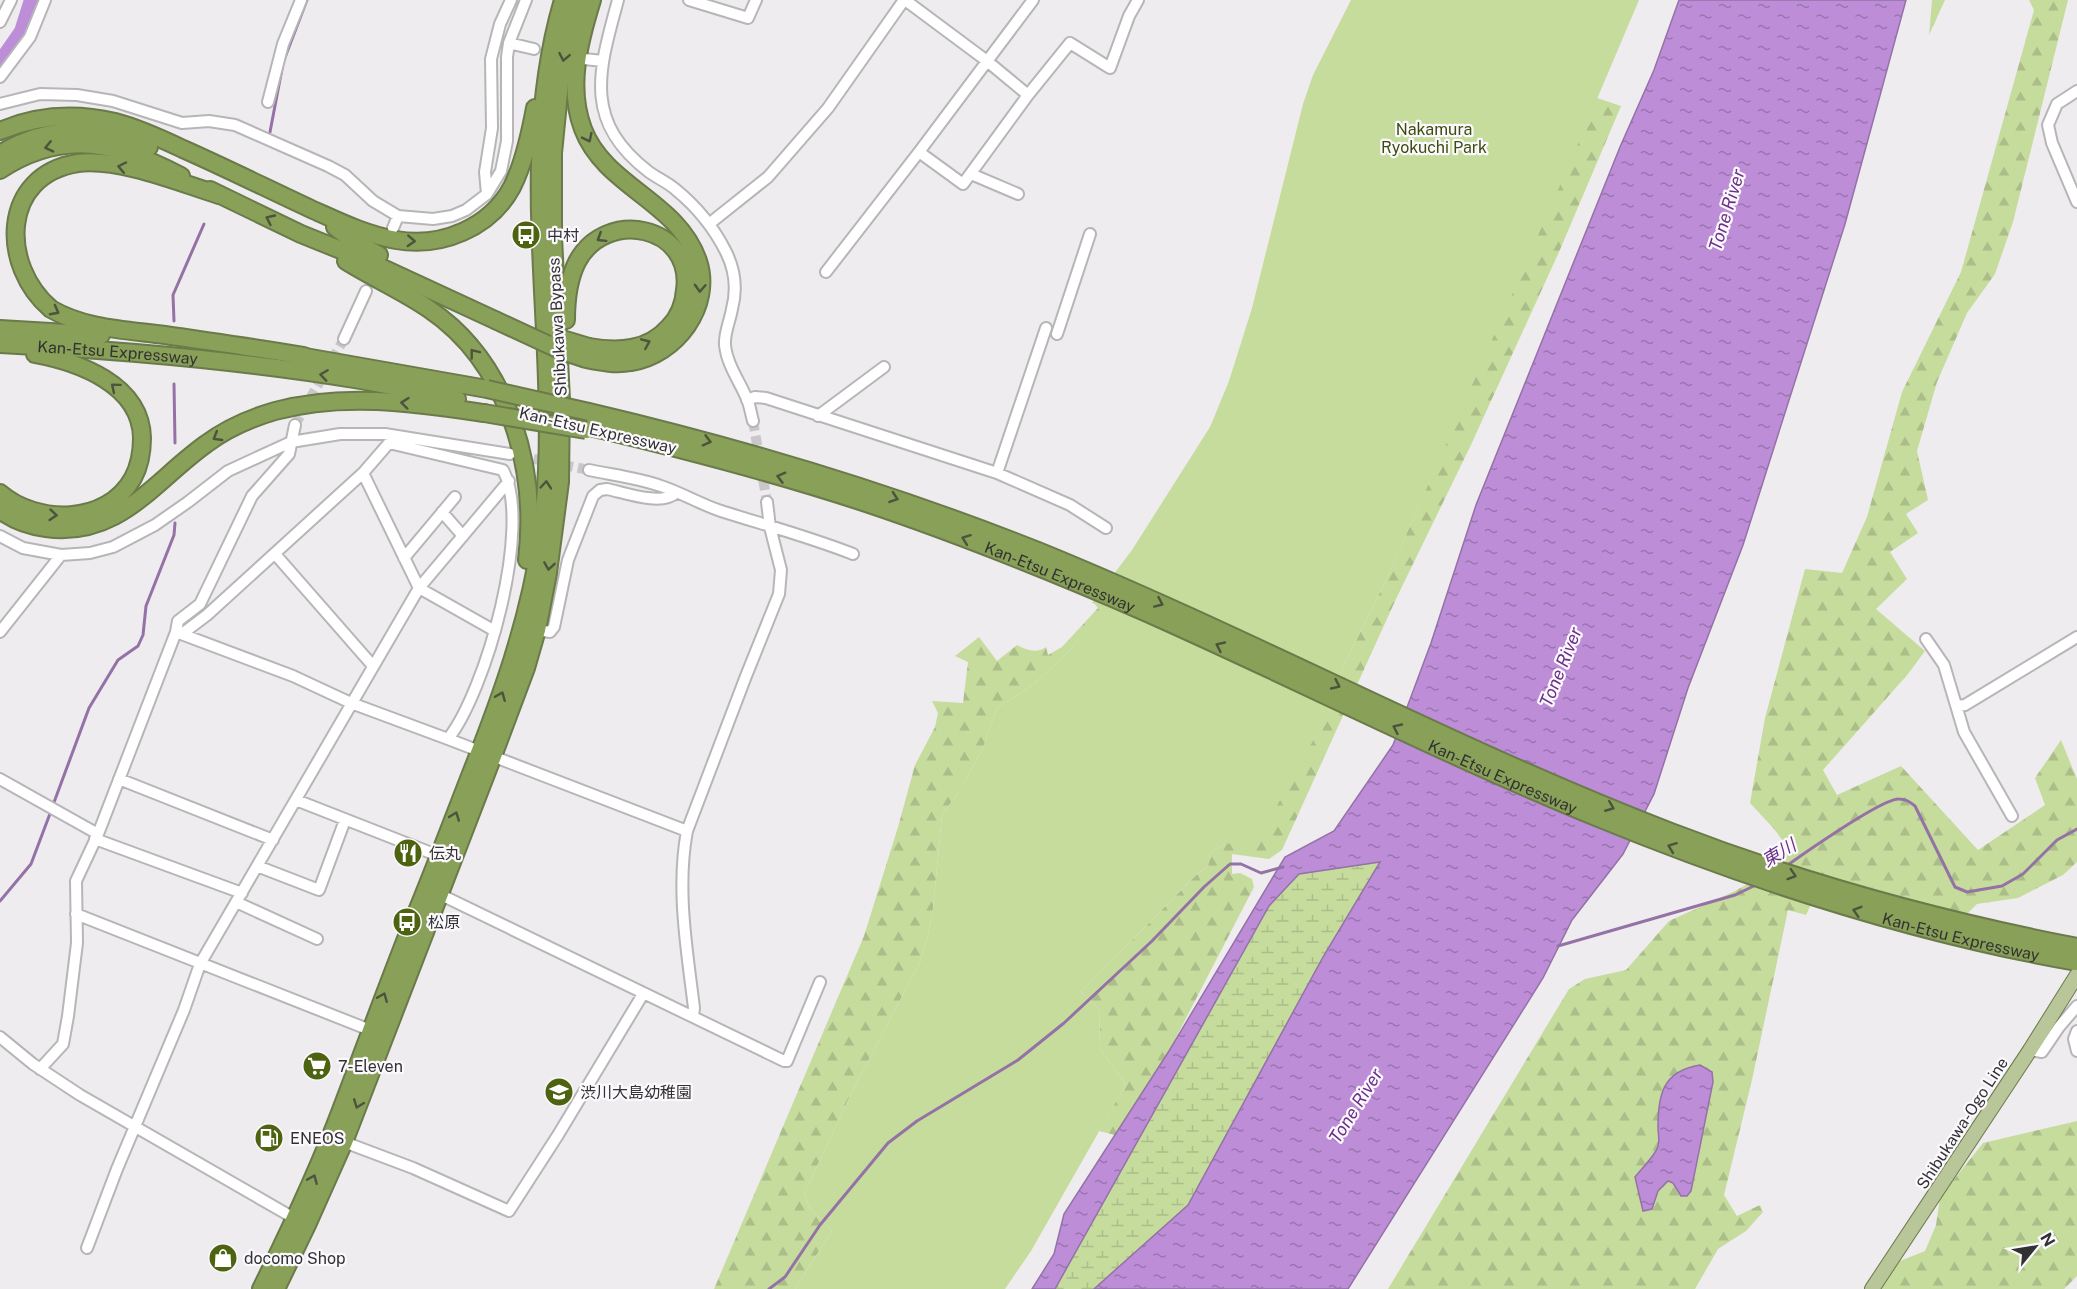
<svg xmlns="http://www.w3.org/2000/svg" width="2077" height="1289" viewBox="0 0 2077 1289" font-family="'Public Sans','Noto Sans JP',sans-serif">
  <defs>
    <pattern id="forest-firs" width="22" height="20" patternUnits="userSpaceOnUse" patternTransform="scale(1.5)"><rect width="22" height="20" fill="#c6dc9d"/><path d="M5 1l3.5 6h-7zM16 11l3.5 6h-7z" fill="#abbd88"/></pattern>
    <pattern id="wetland-marsh" width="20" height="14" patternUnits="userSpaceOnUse" patternTransform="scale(1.5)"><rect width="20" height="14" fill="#c6dc9d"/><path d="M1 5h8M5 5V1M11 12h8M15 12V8" fill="none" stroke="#abbd88"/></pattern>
    <pattern id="water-ripples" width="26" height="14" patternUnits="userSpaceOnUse" patternTransform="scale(1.5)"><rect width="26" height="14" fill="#bd8dd8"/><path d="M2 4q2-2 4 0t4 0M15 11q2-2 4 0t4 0" fill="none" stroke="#9a74b0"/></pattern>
  </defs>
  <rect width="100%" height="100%" fill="#eeecef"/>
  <path fill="url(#forest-firs)" d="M1932 0H1945L1929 35Z
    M2029 0H2068L2013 222 1995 274 1967 313 1937 382 1917 451 1928 500 1906 514 1918 533 1890 552 1907 579 1876 609 1925 651 1908 674 1823 770 1837 795 1901 766 1978 850 2045 805 2035 778 2061 740 2077 779V862L2063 875 2018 898 1977 904 1964 917 1822 881 1806 915 1788 910 1752 1080 1724 1195 1737 1216 1760 1205 1763 1212 1746 1231 1718 1249 1695 1289H1388L1569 989 1585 979 1626 970 1669 921 1735 891 1767 873 1790 851 1775 830 1750 803 1765 718 1805 569 1842 573 1867 517 1902 392 1961 272 2034 10Z
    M1597 98 1621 106 1559 252 1470 447 1396 599 1282 850 1269 859 1232 854V874L1240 873 1252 879 1254 887 1169 1051 1115 1135 1099 1131 1126 1084 1099 1048 1100 1010 1081 992 1197 874 1208 866 1210 853 1225 844 1329 712 1344 665 1388 576Z
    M1098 608 1101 611 1071 649 1034 684 997 708 983 748 958 793 942 815 933 909 928 935 920 962 850 1096 804 1194 809 1207 832 1231 795 1289H714L864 936 898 827 915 765 935 727 938 713 932 701 963 703 968 662 955 656 979 637 997 661 1017 645C1026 650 1037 654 1046 647L1048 655 1062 647Z
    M2077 1121V1276L2064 1289H1878L1895 1263 1925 1251 1936 1225 1940 1197 1983 1143Z"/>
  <path fill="url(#wetland-marsh)" d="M1381 861 1323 957 1188 1205 1094 1289H1055L1269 906 1299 874Z"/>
  <path fill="#c6dc9d" d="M1351 0H1639L1569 165 1388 576 1344 665 1329 712 1258 840 1225 844 1210 853 1208 866 1197 874 1081 992 1100 1010 1099 1048 1126 1084 1031 1251 1005 1289H795L832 1231 809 1207 804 1194 850 1096 920 962 928 935 933 909 942 815 958 793 983 748 997 708 1034 684 1071 649 1100 611 1095 604 1092 603 1132 550 1210 427 1229 381 1252 308 1303 104 1313 75Z"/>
  <path fill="url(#water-ripples)" stroke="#9472a6" stroke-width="1.5" d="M1679 0H1906L1845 224 1743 545 1688 688 1654 794 1623 854 1572 920 1543 978 1348 1289H1094L1188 1205 1323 957 1380 862 1299 874 1269 906 1055 1289H1032L1054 1254 1064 1214 1169 1051 1285 857 1334 831 1393 745 1431 643 1476 505 1620 147 1654 70Z
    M1700 1065 1712 1072 1713 1082 1691 1191 1687 1196H1681L1673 1183 1668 1181 1658 1191 1652 1209 1643 1211 1635 1177C1641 1169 1656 1155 1658 1146 1660 1141 1658 1133 1658 1127 1658 1094 1663 1071 1700 1065Z"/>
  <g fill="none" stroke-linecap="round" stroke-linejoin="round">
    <path stroke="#9472a6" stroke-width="3" d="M284 60 307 0
      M270 132 282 69
      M174 321 173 295 204 224
      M174 384 175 443
      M53 805 89 708 118 660 138 646 143 635 146 606 174 535 175 523
      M1786 866C1805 853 1882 798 1899 799 1906 799 1910 802 1915 806L1955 887 1967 892 2002 886 2023 874 2057 840 2077 829
      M0 901 31 864 51 811
      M1558 946 1735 895 1758 884
      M769 1289 785 1277 820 1225 888 1143 917 1121 1018 1060 1064 1023 1152 941 1204 887 1230 864H1241L1261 873 1283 867"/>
    <path stroke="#bd8dd8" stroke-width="18" d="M0 65 23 32 33 0"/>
    <path stroke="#c9c7c9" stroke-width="10" stroke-dasharray="10 5" stroke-linecap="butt" d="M753 421 767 502
      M295 425 344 339
      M519 456 589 470"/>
    <g stroke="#b7b5b8" stroke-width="14">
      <path id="minor" d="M618 0C599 70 582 121 649 172 657 178 667 182 675 189 696 206 714 228 726 252 735 270 737 290 732 309 730 321 724 333 725 345 727 365 740 382 747 399 750 406 751 414 753 421
        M689 0 748 18 756 0
        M905 0 987 61 1028 95
        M0 22 11 0
        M509 43 534 49
        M584 59 603 61
        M0 77 30 37 45 0
        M2077 91 2057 104 2048 125 2052 143 2077 202
        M268 102 283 44 301 0
        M0 104 40 94 77 95 113 101 182 123 209 121 235 125 328 166 345 175 373 201 398 216 433 219 452 216 466 210 487 194 501 171 507 141V57L509 43 526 0
        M919 152 963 184 1028 95 1070 43 1110 68 1129 16 1138 0
        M971 174 1018 194
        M487 194 485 172 492 128 491 59 500 24 511 0
        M709 224 768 177 828 108 904 0
        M393 228 398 216
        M826 272 919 152 1033 0
        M1057 334 1090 234
        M344 339 366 291
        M747 400 755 397 766 398 997 473 1070 505 1106 528
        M818 416 884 367
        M389 443 503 470C533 525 486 691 448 739L687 831
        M589 470C613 475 638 478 661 486 682 493 700 504 721 511 765 525 810 537 853 554
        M363 473 419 588 495 631
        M997 473 1046 328
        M442 512 463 536
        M0 536 23 548 61 555 90 553 113 547 155 525 188 502 228 471 291 442 340 434H385L510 454
        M275 554 373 666
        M404 558 455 497
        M537 630 550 632 554 627 568 560 593 496 600 490 607 489C626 493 661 506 676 493
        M0 632 61 555
        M176 632 293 676 351 703 448 739
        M182 634 207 615 363 473 389 443
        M1926 639 1944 665 1964 732 2012 816
        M1957 706 1965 705 2077 637
        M0 779 98 834
        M119 779 273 840
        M296 800 444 858
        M95 839 242 893
        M257 866 319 890 345 820
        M435 892 784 1061H787L820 982
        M236 902 317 939
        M76 914 370 1030
        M693 1016 694 1008C687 950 676 889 687 831L746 676 779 594 781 570 770 527 767 502
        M2077 1031 2074 1039 2077 1051
        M0 1037 33 1064 80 1095 299 1221
        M2030 1050 2042 1052 2059 1027 2077 1006
        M40 1069 63 1044 68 1016 77 943 76 881 98 834 176 632 178 621 200 604 252 496 289 454 295 425
        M344 1142 413 1168 509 1211 558 1135 643 994
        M87 1248 117 1169 184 1010 200 964 419 588 509 481"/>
    </g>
    <g stroke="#6a7a4a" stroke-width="16">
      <path id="major" d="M1872 1289 2030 1050 2077 975"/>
    </g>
    <g stroke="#6a7a4a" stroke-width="20">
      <g id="highway">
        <path d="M0 131C37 115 76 113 115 122 138 128 162 139 183 149 226 168 268 189 311 209 338 221 366 235 396 240 441 248 490 228 512 187 524 163 530 135 535 108"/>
        <path d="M0 154C46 125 100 126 149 147"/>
        <path d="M0 170C64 128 118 143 181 176"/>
        <path d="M210 190 301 234 363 259 495 320"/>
        <path d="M219 195C178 182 120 158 78 163 0 175 0 266 51 309 85 329 127 330 165 335 212 342 258 348 304 356"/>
        <path d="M335 227 353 241 379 255"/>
        <path d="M346 261C373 278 403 291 429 309 509 363 538 469 527 560"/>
        <path d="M566 320C566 300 568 280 577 262 606 207 694 226 685 290 684 304 679 317 669 327 648 351 618 352 589 347"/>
        <path d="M0 329 101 335"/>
        <path id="s1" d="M0 344C118 350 237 360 354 379 389 385 423 392 457 399"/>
        <path d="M294 355 487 389"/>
        <path d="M586 359C601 362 616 365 631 362 676 355 713 306 698 261 678 201 605 187 583 129 567 87 579 42 592 0"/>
        <path d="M589 412C742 448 892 493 1038 551 1252 638 1455 749 1671 832 1803 883 1938 920 2077 947"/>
        <path id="s2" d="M586 426C679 448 772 472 863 502 959 534 1053 572 1145 612 1296 679 1444 755 1596 817 1752 881 1911 933 2077 962"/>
        <path d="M0 493C37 525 107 525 133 478 140 465 142 452 142 438 141 384 78 362 35 354"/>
        <path d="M0 510C13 520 30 526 46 528 119 538 154 481 206 444 226 429 251 418 275 411 344 392 415 403 484 413"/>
        <path d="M261 1289C290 1230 318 1171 341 1110 365 1047 388 984 413 921 433 873 451 825 470 776 501 698 529 621 541 538 566 359 511 176 563 0"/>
        <path d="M276 1289 307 1225 344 1142 493 756 526 668 537 630 548 573 560 482 561 400 553 237V153L561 72 576 0"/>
      </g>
    </g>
    <use href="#minor" stroke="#fff" stroke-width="10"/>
    <use href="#major" stroke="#b8c69a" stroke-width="14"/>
    <use href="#highway" stroke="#88a057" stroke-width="16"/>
    <g stroke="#6a7a4a" stroke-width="20" stroke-linecap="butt">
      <path id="highway-bridge" d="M495 320 562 351 586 359
        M559 338 589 347
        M487 389 589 412
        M484 413 586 430"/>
    </g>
    <use href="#highway-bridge" stroke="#88a057" stroke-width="16"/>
  </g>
  <defs><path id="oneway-chevron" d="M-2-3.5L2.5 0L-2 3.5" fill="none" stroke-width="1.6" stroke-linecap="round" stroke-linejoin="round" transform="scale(1.5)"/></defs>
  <g stroke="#4c533e">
    <use href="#oneway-chevron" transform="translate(564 57) rotate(101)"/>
    <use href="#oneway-chevron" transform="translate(588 138) rotate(64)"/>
    <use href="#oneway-chevron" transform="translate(49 147) rotate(167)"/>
    <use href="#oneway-chevron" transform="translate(122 167) rotate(-168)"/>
    <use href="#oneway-chevron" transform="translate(270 219) rotate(-155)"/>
    <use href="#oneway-chevron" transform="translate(601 238) rotate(148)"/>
    <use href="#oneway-chevron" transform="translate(411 241) rotate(3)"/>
    <use href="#oneway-chevron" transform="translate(700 288) rotate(93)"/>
    <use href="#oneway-chevron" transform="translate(55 311) rotate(28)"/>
    <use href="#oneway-chevron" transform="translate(646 343) rotate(-23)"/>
    <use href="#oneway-chevron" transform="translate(474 353) rotate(-128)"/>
    <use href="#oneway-chevron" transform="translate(324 375) rotate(-172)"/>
    <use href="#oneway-chevron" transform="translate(115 387) rotate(-140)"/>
    <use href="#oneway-chevron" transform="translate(405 403) rotate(-174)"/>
    <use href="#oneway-chevron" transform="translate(217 437) rotate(149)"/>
    <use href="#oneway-chevron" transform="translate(707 441) rotate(15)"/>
    <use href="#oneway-chevron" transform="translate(781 477) rotate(-165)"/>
    <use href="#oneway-chevron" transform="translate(546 485) rotate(-85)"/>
    <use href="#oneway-chevron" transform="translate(894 498) rotate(19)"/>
    <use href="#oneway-chevron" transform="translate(53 515) rotate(5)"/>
    <use href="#oneway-chevron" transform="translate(966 539) rotate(-159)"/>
    <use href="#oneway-chevron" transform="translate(549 566) rotate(99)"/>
    <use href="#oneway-chevron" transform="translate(1159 603) rotate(24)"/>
    <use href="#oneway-chevron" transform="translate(1220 646) rotate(-155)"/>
    <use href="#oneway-chevron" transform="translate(1336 685) rotate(25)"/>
    <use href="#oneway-chevron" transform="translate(501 696) rotate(-68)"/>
    <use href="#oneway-chevron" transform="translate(1397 728) rotate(-155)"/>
    <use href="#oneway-chevron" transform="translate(1610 807) rotate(22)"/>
    <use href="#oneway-chevron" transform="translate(455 816) rotate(-69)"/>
    <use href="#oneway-chevron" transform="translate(1672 847) rotate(-159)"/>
    <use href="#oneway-chevron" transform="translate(1792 875) rotate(18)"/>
    <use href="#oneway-chevron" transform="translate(1857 911) rotate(-163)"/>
    <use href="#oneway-chevron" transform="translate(383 997) rotate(-68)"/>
    <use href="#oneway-chevron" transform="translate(358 1104) rotate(111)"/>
    <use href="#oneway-chevron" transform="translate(313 1179) rotate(-67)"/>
  </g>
  <defs>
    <g id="bus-disc" transform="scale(1.5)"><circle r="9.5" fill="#4d6310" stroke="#fbf9fd"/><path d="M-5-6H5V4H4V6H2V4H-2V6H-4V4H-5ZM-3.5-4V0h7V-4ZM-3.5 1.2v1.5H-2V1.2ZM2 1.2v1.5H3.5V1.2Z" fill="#fff"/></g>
    <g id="restaurant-disc" transform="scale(1.5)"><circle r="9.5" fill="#4d6310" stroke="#fbf9fd"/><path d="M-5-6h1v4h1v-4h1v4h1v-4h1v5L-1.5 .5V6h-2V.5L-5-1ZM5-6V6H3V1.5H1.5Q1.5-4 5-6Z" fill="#fff"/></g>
    <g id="supermarket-disc" transform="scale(1.5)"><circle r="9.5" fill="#4d6310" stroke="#fbf9fd"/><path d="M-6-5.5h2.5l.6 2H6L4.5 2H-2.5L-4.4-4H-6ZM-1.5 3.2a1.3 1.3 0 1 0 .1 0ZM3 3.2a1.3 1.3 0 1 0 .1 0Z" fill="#fff"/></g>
    <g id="school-disc" transform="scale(1.5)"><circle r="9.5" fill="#4d6310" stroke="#fbf9fd"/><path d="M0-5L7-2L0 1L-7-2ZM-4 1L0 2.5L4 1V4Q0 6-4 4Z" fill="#fff"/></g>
    <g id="fuel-disc" transform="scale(1.5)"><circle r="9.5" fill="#4d6310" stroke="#fbf9fd"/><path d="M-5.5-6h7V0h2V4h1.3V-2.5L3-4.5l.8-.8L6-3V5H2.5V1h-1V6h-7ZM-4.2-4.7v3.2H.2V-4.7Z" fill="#fff"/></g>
    <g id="shop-disc" transform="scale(1.5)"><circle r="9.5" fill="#4d6310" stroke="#fbf9fd"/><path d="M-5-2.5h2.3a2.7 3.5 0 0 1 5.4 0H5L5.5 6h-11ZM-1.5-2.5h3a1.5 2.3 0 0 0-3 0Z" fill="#fff"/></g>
  </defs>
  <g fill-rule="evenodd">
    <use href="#bus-disc" x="526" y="235"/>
    <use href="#restaurant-disc" x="408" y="853"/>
    <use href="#bus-disc" x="407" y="922"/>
    <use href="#supermarket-disc" x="317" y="1066"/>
    <use href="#school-disc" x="559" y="1092"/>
    <use href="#fuel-disc" x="269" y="1138"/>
    <use href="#shop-disc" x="223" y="1258"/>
  </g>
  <g text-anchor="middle" stroke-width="4.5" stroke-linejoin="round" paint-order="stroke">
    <g font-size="16" fill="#3b4c0b" stroke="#fbf9fd">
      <text x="1434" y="135">Nakamura<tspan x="1434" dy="18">Ryokuchi Park</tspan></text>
    </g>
    <g font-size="16" fill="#333233" stroke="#fbf9fd" text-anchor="start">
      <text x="547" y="241">中村</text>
      <text x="429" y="859">伝丸</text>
      <text x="428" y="928">松原</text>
      <text x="338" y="1072">7-Eleven</text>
      <text x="580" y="1098">渋川大島幼稚園</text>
      <text x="290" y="1144">ENEOS</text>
      <text x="244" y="1264">docomo Shop</text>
    </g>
    <g font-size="16" fill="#333233" stroke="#fbf9fd">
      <text transform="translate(557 327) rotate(-93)" y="6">Shibukawa Bypass</text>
      <text dy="6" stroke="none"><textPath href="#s1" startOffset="118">Kan-Etsu Expressway</textPath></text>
      <text transform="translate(598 430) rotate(13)" y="6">Kan-Etsu Expressway</text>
      <text dy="6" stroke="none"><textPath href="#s2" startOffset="498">Kan-Etsu Expressway</textPath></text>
      <text dy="6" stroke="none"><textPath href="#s2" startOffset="984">Kan-Etsu Expressway</textPath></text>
      <text dy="6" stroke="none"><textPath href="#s2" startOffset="1470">Kan-Etsu Expressway</textPath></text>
      <text transform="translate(1962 1123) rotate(-57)" y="6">Shibukawa-Ogo Line</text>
    </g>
    <g font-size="18" font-style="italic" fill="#6c3089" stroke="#fbf9fd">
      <text transform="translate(1727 210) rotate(-73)" y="6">Tone River</text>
      <text transform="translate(1561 667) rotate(-68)" y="6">Tone River</text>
      <text transform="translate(1779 853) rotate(-31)" y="6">東川</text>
      <text transform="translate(1356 1106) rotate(-58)" y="6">Tone River</text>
    </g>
  </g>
  <g transform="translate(2035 1247) rotate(60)" stroke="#fbf9fd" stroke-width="4.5" paint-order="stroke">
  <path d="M0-4.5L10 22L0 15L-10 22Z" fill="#333233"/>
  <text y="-9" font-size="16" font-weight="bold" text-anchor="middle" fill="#333233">N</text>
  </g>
</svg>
